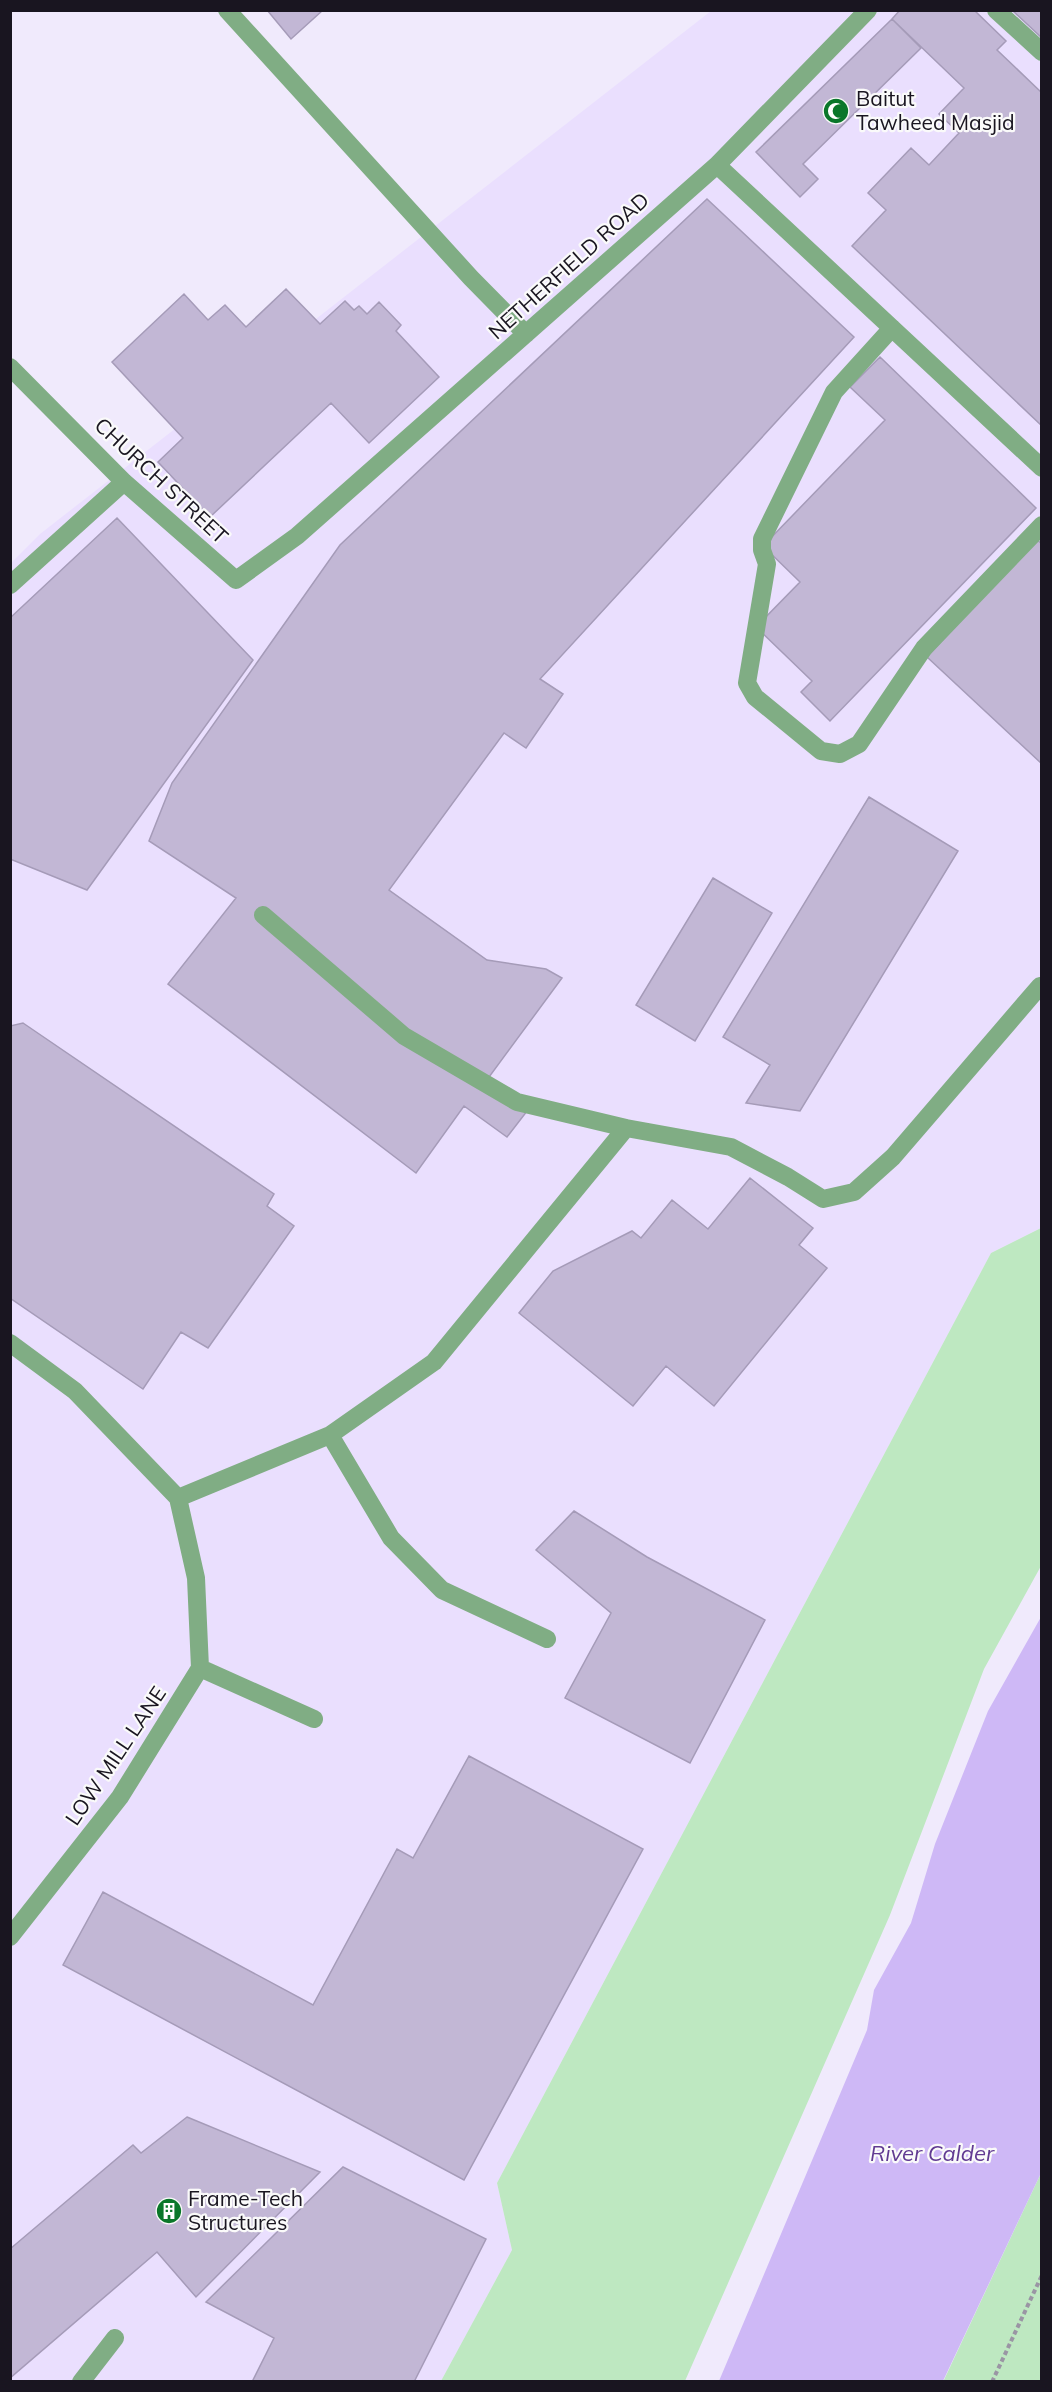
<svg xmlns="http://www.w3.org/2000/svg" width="1052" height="2392" viewBox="0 0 1052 2392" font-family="Mulish,sans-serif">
  <rect width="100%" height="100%" fill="#f0eafc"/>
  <path fill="#eadffe" d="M711 11H1041V1228L991 1253 497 2183 512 2250 441 2381 11 2382V563L40 534Z"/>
  <path fill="#bee8c1" d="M1041 1228V1566L984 1669 890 1915 685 2381H441L512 2250 497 2183 991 1253Z
    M1041 2173V2381L943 2382Z"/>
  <path fill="#ceb8f6" d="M1041 1617V2173L943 2381H719L867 2030 874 1990 911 1923 935 1844 988 1711Z"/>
  <path fill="#c2b7d5" stroke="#a59bb8" stroke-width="1.5" d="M267 10H323L291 39Z
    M900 10H974L1006 41 997 50 1042 93V426L852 246 886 210 868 193 911 148 929 165 959 133 939 114 964 88 892 19Z
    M1012 10H1042V38Z
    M892 19 921 48 803 164 818 179 800 197 756 152Z
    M707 199 854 337 540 679 563 694 526 748 504 733 389 890 487 960 546 969 562 978 489 1077 531 1106 507 1137 464 1106 416 1173 168 984 236 898 149 841 172 783 340 545Z
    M286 289 320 324 345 301 354 310 359 306 367 314 379 302 401 325 396 331 439 377 369 443 331 403 210 517 158 462 183 438 112 362 184 294 208 320 225 305 246 327Z
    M880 357 1036 508 830 721 801 692 812 681 756 627 800 582 763 546 885 420 850 387Z
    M117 518 253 660 87 890 10 859V618Z
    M1036 539 1042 544V764L927 657Z
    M869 797 958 851 800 1111 746 1103 770 1065 723 1037Z
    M713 878 772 913 695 1041 636 1005Z
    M23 1023 274 1194 267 1206 294 1226 208 1348 181 1332 143 1389 10 1298V1026Z
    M750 1178 813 1228 799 1245 827 1268 714 1406 666 1366 633 1406 519 1313 553 1271 632 1231 641 1238 672 1200 708 1229Z
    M574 1511 647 1557 765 1620 690 1763 565 1698 611 1613 536 1550Z
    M469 1756 643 1849 464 2180 63 1965 103 1892 313 2005 397 1849 413 1858Z
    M187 2117 320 2172 196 2297 157 2252 10 2378V2249L133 2145 141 2153Z
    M343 2167 486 2239 414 2382H252L274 2338 206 2302Z"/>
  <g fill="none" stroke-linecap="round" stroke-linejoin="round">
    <path stroke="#9a95a4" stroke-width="4" stroke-dasharray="4.5 3" stroke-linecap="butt" d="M992 2382 1042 2275"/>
    <path stroke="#80ad84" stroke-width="18" d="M227 10 471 278 526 334
      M996 10 1042 52
      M717 165 1042 468
      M892 328 834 392 762 539V550L767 564 747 683 755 697 821 751 840 754 859 744 924 648 1042 525
      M10 367 124 482 236 580 297 536 717 165 868 10
      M10 585 124 482
      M263 915 404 1036 517 1102 626 1128
      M10 1343 75 1391 178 1498 196 1578 200 1668 120 1797 10 1937
      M330 1435 391 1538 442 1590 547 1639
      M178 1498 330 1435 434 1362 626 1128 731 1147 788 1177 823 1199 854 1192 893 1157 1040 986
      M200 1668 314 1719
      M81 2382 115 2338"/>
  </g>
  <defs>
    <g id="mosque-disc" transform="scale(1.35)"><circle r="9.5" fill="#0a772a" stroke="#fafafa"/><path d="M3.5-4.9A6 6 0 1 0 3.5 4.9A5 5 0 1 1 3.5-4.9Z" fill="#fff"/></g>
    <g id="building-disc" transform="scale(1.35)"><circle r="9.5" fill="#0a772a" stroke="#fafafa"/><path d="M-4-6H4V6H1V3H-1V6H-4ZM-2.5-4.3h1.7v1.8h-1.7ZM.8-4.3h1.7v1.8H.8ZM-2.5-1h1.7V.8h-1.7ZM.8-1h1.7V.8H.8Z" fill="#fff"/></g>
  </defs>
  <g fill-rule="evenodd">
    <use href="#mosque-disc" x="836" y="111"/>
    <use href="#building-disc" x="169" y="2211"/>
  </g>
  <g text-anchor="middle" stroke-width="4.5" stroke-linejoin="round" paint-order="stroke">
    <g font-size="21" fill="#191520" stroke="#fafafa" text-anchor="start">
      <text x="856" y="106">Baitut<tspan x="856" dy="24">Tawheed Masjid</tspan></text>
      <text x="188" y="2206">Frame-Tech<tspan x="188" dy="24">Structures</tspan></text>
    </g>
    <g font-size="21" fill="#191520" stroke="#fafafa">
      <text transform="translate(569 266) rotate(-42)" y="7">NETHERFIELD ROAD</text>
      <text transform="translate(161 481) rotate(43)" y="7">CHURCH STREET</text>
      <text transform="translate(116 1756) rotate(-56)" y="7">LOW MILL LANE</text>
    </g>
    <g font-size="22" font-style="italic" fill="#613a92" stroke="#fafafa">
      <text x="932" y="2161">River Calder</text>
    </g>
  </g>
  <rect width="1052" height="2392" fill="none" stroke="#191520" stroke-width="24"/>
</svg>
